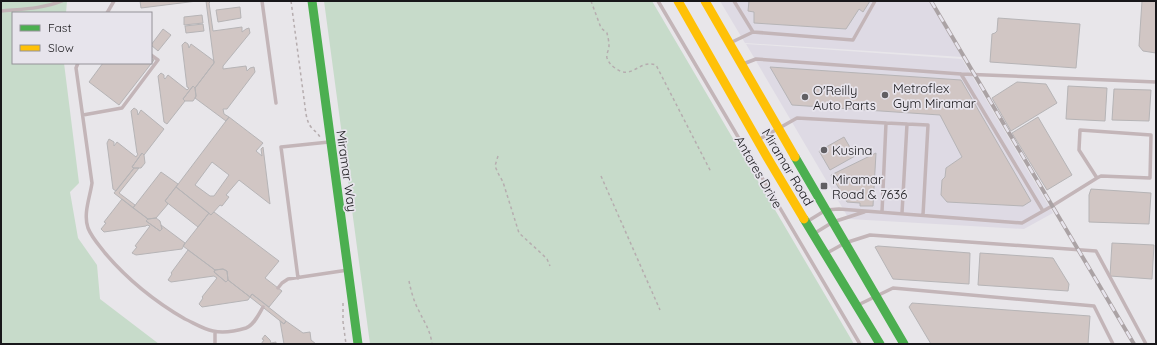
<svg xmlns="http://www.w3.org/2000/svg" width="1157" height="345" viewBox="0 0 1157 345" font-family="Quicksand,sans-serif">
  <rect width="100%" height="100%" fill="#e8e6ea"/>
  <path fill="#dedae4" d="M720 1H929L962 57 745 43Z
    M746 44 962 59 1053 213 1024 229 849 219Z"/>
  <path fill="#c7dbca" d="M1 1H67L66 13H13V63H64L79 183 70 192 78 238 97 265 100 299 159 344H1Z
    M324 1H652L854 344H370Z"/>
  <path fill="#d1c6c4" stroke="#b6b4b6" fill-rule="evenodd" d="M140 1H197L141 8Z
    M206 1H211L209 3 213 31 242 27V32L246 29 249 28 250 33 223 66V69L246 66 247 71 250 68 254 67 255 72 227 109H223L224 114 229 117 226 121 195 98 196 96 195 88 214 63Z
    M749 1H870L863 12 859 9 846 29 754 23V12L748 11Z
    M1142 1H1156V53L1143 51 1139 46Z
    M240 7 241 18 218 22 216 10Z
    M202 15 203 23 184 25V17Z
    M998 18 1080 24 1076 68 990 62 992 34 995 33 997 31Z
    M203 24 204 31 186 33 185 26Z
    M163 29 171 35 158 51 151 45Z
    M185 42 188 44 189 48 191 44 214 61V63L195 88 193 86 183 99 185 101 167 124 164 122 158 76 161 73 164 75V78L165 79 168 75 187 90 189 88 187 87 182 45Z
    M151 58 154 60 119 105 89 82 103 63H151Z
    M770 67 961 80 1031 201 1023 206 947 202 941 195 942 180 945 177 946 168 962 157 940 115 792 105Z
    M1017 82 1046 84 1057 103 1011 131 992 98Z
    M193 86 195 88 196 96 195 98 193 101H185L183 99Z
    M1068 86 1107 88 1105 121 1066 119Z
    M1114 89 1151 90 1149 121 1112 120Z
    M134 108 137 110 138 115 141 110 164 129 144 155 142 153 132 167 134 168 116 191 113 189 107 143 109 139 114 142V146L117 142 136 157 138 154 137 153 131 111Z
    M229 117 263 143 256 151 262 156 261 149 263 147 270 204 239 180 226 195 229 197 222 206 220 205 211 215 176 187ZM212 162 229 175 214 196H210L195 185Z
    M1038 117 1072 175 1047 190 1012 133Z
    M844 137 855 156 830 170 819 151Z
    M142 153 144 155 145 163 141 168H134L132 167Z
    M876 153 873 206H860V203L847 202 831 175Z
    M134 168H139L119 193 135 205 133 208 114 193Z
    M161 172 178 184 165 201 168 204 156 218 148 219 133 208Z
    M176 187 209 213 198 227 165 201Z
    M1091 189 1151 193 1149 224 1089 222V195Z
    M122 199 148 219 146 221 160 231 162 229 161 225 185 243 182 249 136 255 132 253 137 247 135 246 150 226 147 225 146 226 104 232 101 229 106 223 104 222Z
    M214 212 279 261 265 278 282 291 269 307 252 294 250 297 228 280 227 271 223 269 215 270 183 246 209 213 211 215Z
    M156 218 160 221 162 229 160 231 146 221 148 219Z
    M1112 243 1154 245 1152 279 1110 276Z
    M878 246 970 253 969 284 893 279 875 247Z
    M188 250 215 270 214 272 226 282 228 280 250 297 248 300 202 307 199 304 203 298 202 297 217 278 214 276 171 282 168 280 172 274 171 273Z
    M980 253 1053 258 1069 284 1068 291 978 285Z
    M223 269 227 271 228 280 226 282 214 272 215 270Z
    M252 294 286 321 284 324 250 297Z
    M912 303 1090 316 1088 344H931L909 307Z
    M280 321 284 324 286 321 303 333 310 332 311 340 316 344H284Z
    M265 335 270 340 271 343 276 342V344H261L264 340 262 339Z"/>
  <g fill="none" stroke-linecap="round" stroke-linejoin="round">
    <path stroke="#b6adaf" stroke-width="1.5" stroke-dasharray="3 3" stroke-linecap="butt" d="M291 1 306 114C307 119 308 123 311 127 314 131 318 133 320 137
      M591 1 601 28 607 33C608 37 609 42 609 46 609 50 606 54 607 58 609 63 611 65 615 68 632 81 639 59 656 65L711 172
      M498 156 495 166 498 173 503 182 519 233 542 254 547 259 550 266
      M601 176 660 310
      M409 281C411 291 414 302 419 311 425 324 430 329 432 344
      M343 303V322L346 344"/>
    <path stroke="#c3b5b8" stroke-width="3.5" d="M262 1 276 103
      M658 1 860 344
      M734 1 753 32 853 40 875 1
      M1 11C21 9 42 9 62 1
      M107 13 114 1
      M730 43 753 32
      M78 63 76 68 92 183C90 197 83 214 88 228 92 238 99 245 105 253 128 280 154 301 185 319 194 323 203 329 213 331 222 333 236 331 246 328 254 325 259 314 263 307
      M743 64 756 59 961 74 1156 82
      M961 74 1043 211
      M83 115 122 108 158 60 151 55
      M758 140 797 118 886 123
      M882 212 886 123 928 125 923 215
      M902 213 907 124
      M808 221 826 210 839 209 1022 223 1052 206 1097 178 1101 176 1150 178 1151 135 1080 130 1079 150 1097 178
      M815 233 833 222 864 212
      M827 253 845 243 870 235 1096 251 1146 344
      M298 278 281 147 329 142
      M278 288 282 283 288 279 348 270
      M858 305 893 288 1094 306 1113 344
      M215 332V344"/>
    <path stroke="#4caf50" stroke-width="9" d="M312 1 358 344
      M795 157 904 344
      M804 219 880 344"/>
    <path stroke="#ffc107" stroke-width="9" d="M678 1 767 157 804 219
      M705 1 795 157"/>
    <g stroke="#aba3a5" stroke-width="4">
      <path id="rail" d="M931 1 1134 344"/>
    </g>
    <use href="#rail" stroke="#e7e4ec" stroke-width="2.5" stroke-dasharray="8" stroke-linecap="butt"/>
  </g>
  <g fill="#615f63" stroke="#e7e4ec" stroke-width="1.5">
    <circle cx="885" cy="95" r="4"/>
    <circle cx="805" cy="97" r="4"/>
    <circle cx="824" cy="150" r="4"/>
    <rect x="820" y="182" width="8" height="8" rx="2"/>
  </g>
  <g text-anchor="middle" stroke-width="3.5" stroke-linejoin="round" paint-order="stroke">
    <g font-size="13" fill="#18171a" stroke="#e7e4ec" text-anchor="start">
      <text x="893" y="93">Metroflex<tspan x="893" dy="15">Gym Miramar</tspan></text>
      <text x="813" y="95">O'Reilly<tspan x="813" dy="15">Auto Parts</tspan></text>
      <text x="832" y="155">Kusina</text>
      <text x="832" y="184">Miramar<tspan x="832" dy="15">Road &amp; 7636</tspan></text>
    </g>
    <g font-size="13" fill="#18171a" stroke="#e7e4ec">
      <text transform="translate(788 167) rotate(59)" y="5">Miramar Road</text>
      <text transform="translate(347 171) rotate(82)" y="5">Miramar Way</text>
      <text transform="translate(759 172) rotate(60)" y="5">Antares Drive</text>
    </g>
  </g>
  <rect width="1157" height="345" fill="none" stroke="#18171a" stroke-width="4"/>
  <rect x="12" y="12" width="140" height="52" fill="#e7e4ec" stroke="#949298"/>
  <rect x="20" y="25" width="20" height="6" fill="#4caf50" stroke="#949298"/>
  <text x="48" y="32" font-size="12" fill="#18171a">Fast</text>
  <rect x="20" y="45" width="20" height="6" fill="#ffc107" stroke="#949298"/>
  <text x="48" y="52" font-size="12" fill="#18171a">Slow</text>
</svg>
